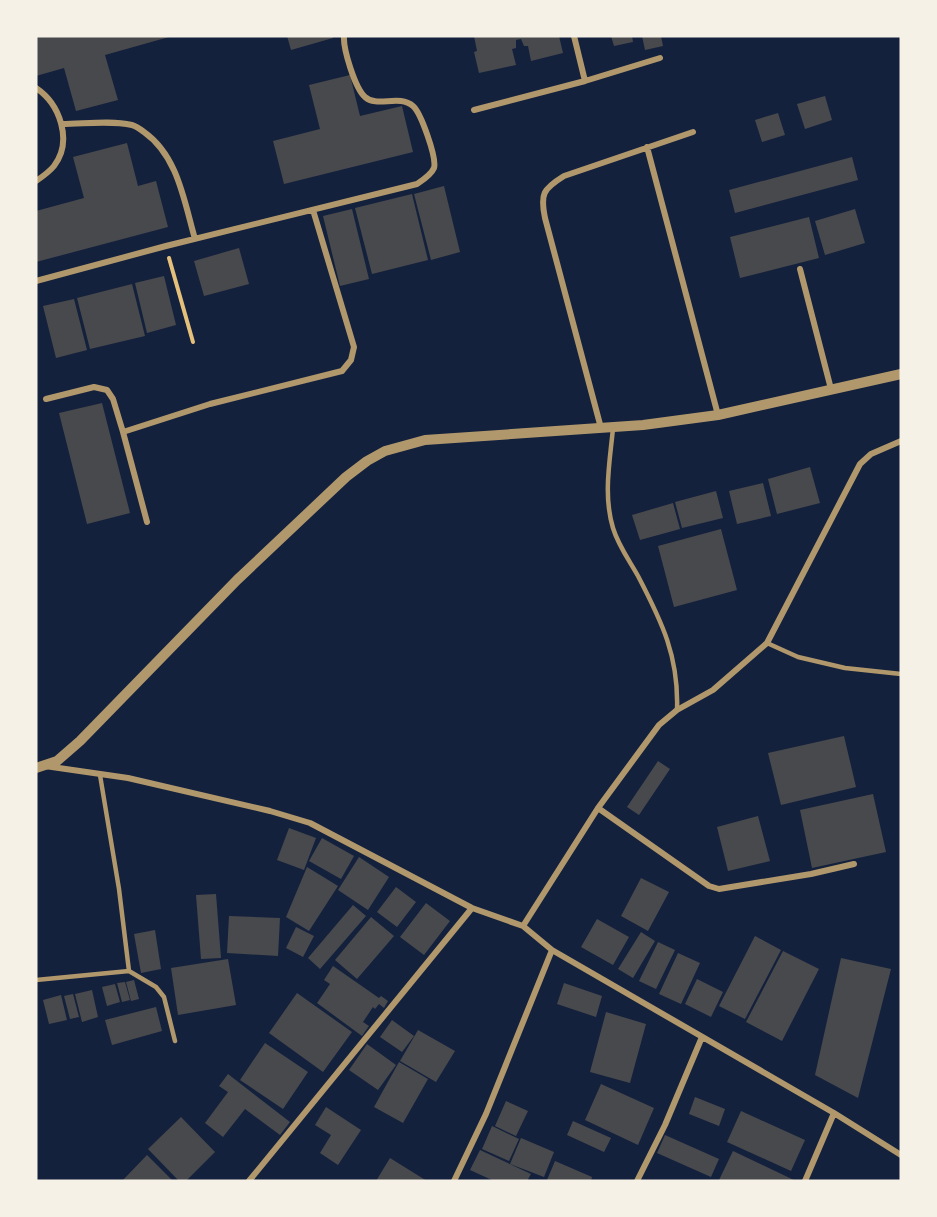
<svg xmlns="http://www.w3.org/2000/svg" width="937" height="1217" viewBox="0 0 937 1217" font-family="Bitter,serif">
  <rect width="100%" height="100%" fill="#14213d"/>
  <path fill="#48494c" d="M36 36H169V37L105 55 118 100 76 111 64 68 36 76Z
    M287 36H333V38L291 50Z
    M474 36H559L563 53 531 61 528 46H524L521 39 516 40V48L512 49 516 65 479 73 474 52 477 51Z
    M611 36H632L633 42 614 46Z
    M642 36H661L663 46 645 50Z
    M350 75 360 116 402 106 413 152 284 184 273 141 320 129 309 85Z
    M825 96 832 120 805 129 797 104Z
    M778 113 785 135 762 142 755 120Z
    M127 143 138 186 156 181 168 227 36 262V211L84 198 73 157Z
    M852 157 858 180 735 213 729 190Z
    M444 186 460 252 431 260 414 194Z
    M412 194 428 260 372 274 355 208Z
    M352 209 369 279 340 286 323 216Z
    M855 209 865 243 825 255 815 221Z
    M809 217 819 258 740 278 730 237Z
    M239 248 249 284 204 296 194 261Z
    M164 276 176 325 147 333 135 283Z
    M132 284 145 336 90 349 77 298Z
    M74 299 87 350 56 358 43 306Z
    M102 403 130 513 87 524 59 413Z
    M810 467 820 503 777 514 768 479Z
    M763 483 771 516 737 524 729 491Z
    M716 491 723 518 682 528 675 502Z
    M673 503 680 529 640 540 632 515Z
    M721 529 737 590 674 607 658 546Z
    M844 736 856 787 781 805 768 753Z
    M658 761 670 769 639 815 627 807Z
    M873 794 886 852 812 868 800 810Z
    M758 816 770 861 728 871 717 827Z
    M289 828 316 838 304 870 277 860Z
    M322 838 354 856 341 879 309 861Z
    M359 857 389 877 368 910 338 890Z
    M307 867 338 886 309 931 286 917Z
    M641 878 669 892 648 931 621 916Z
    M396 887 416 902 397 927 377 912Z
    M216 894 221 958 201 959 196 895Z
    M426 903 450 921 424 955 400 937Z
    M353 905 366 916 320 969 308 958Z
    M229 916 280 918 278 956 227 953Z
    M371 917 394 936 357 979 335 960Z
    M597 919 629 937 613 965 581 947Z
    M296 927 314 936 303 957 286 948Z
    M155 930 161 969 141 973 134 934Z
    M641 932 655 941 633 978 618 969Z
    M755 936 781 950 745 1019 719 1006Z
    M658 942 675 950 656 989 639 981Z
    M783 951 819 969 782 1041 746 1022Z
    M678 953 700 963 681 1004 659 994Z
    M841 958 891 969 858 1098 815 1075Z
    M228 959 236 1005 178 1015 171 968Z
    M333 966 379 998 381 996 388 1001 384 1008 379 1004 375 1009 373 1007 363 1022 369 1026 362 1036 317 1003 330 984 324 980Z
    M697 979 723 992 711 1017 685 1004Z
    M134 980 139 999 131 1001 126 982Z
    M125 982 130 1000 122 1002 117 983Z
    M564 983 602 996 596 1017 557 1004Z
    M115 984 120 1002 107 1006 102 987Z
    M92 990 98 1017 82 1022 75 994Z
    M297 993 352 1032 323 1072 269 1033Z
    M73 994 79 1017 70 1019 64 996Z
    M61 995 67 1020 49 1024 43 1000Z
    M156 1007 162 1031 112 1045 105 1020Z
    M606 1012 646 1024 630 1083 590 1072Z
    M392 1020 414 1036 402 1052 380 1037Z
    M418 1030 455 1051 436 1082 400 1061Z
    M265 1043 308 1072 283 1109 240 1080Z
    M367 1044 396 1065 378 1090 349 1070Z
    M399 1062 428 1079 403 1123 374 1107Z
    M228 1074 290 1122 280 1135 245 1109 223 1137 205 1123 228 1092 219 1086Z
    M601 1084 654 1108 638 1145 585 1120Z
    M695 1097 725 1109 719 1126 689 1114Z
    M506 1101 528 1111 516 1136 495 1126Z
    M326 1107 361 1130 338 1165 320 1153 331 1135 315 1125Z
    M741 1111 805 1140 791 1171 727 1142Z
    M181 1117 215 1152 186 1181H179L148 1149Z
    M573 1121 611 1138 604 1152 567 1135Z
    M492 1126 519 1139 509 1161 482 1149Z
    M665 1135 719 1159 711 1177 657 1153Z
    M521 1138 554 1152 544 1177 510 1164Z
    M480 1150 531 1174 527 1181H494L470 1170Z
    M733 1151 796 1181 719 1180Z
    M147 1155 173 1181H122Z
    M390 1158 427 1181H376Z
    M555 1161 592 1177 591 1181 547 1180Z"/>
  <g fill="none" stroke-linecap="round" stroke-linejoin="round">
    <path stroke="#e5c07b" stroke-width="4" d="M169 258 193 342"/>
    <path stroke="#b1986c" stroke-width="4.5" d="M613 428C610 461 603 495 613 528 618 545 629 560 638 576 662 622 679 657 677 710
      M767 643 798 657 845 668 901 674
      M100 775 119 889 129 971 156 987 164 997 175 1041
      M36 980 129 971"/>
    <path stroke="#b1986c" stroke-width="6" d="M574 36 585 81
      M36 88C60 104 73 141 54 166 50 171 42 177 36 181
      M474 110 585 81 660 58
      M62 124C84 124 110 120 132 125 136 126 140 129 144 132 178 156 184 201 195 239
      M647 147 718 415
      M800 269 831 389
      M36 281 166 246 417 184C423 180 431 175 434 168 437 158 421 113 413 106 399 94 377 108 365 97 355 88 343 49 344 36
      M46 399 94 387 107 390 113 399 123 432 147 522
      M601 428 545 218C540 194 543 189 564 176L693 132
      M123 432 210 404 342 371 351 360 354 347 313 210
      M45 766 128 778 270 811 310 823 472 908 523 926 552 950 834 1113 901 1155
      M598 808 709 886 719 889 811 874 854 864
      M523 926 598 808 659 725 677 710 713 690 767 643 860 464 871 454 901 441
      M249 1181 472 908
      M454 1181 486 1114 552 950
      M637 1181 665 1125 702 1037
      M805 1181 834 1113"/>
    <path stroke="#b1986c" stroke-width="10" d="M36 768 57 761 80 741 237 580 346 477 367 461 385 451 425 440 643 425 718 415 901 374"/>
  </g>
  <rect width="937" height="1217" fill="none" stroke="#f6f1e7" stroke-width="75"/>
</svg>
